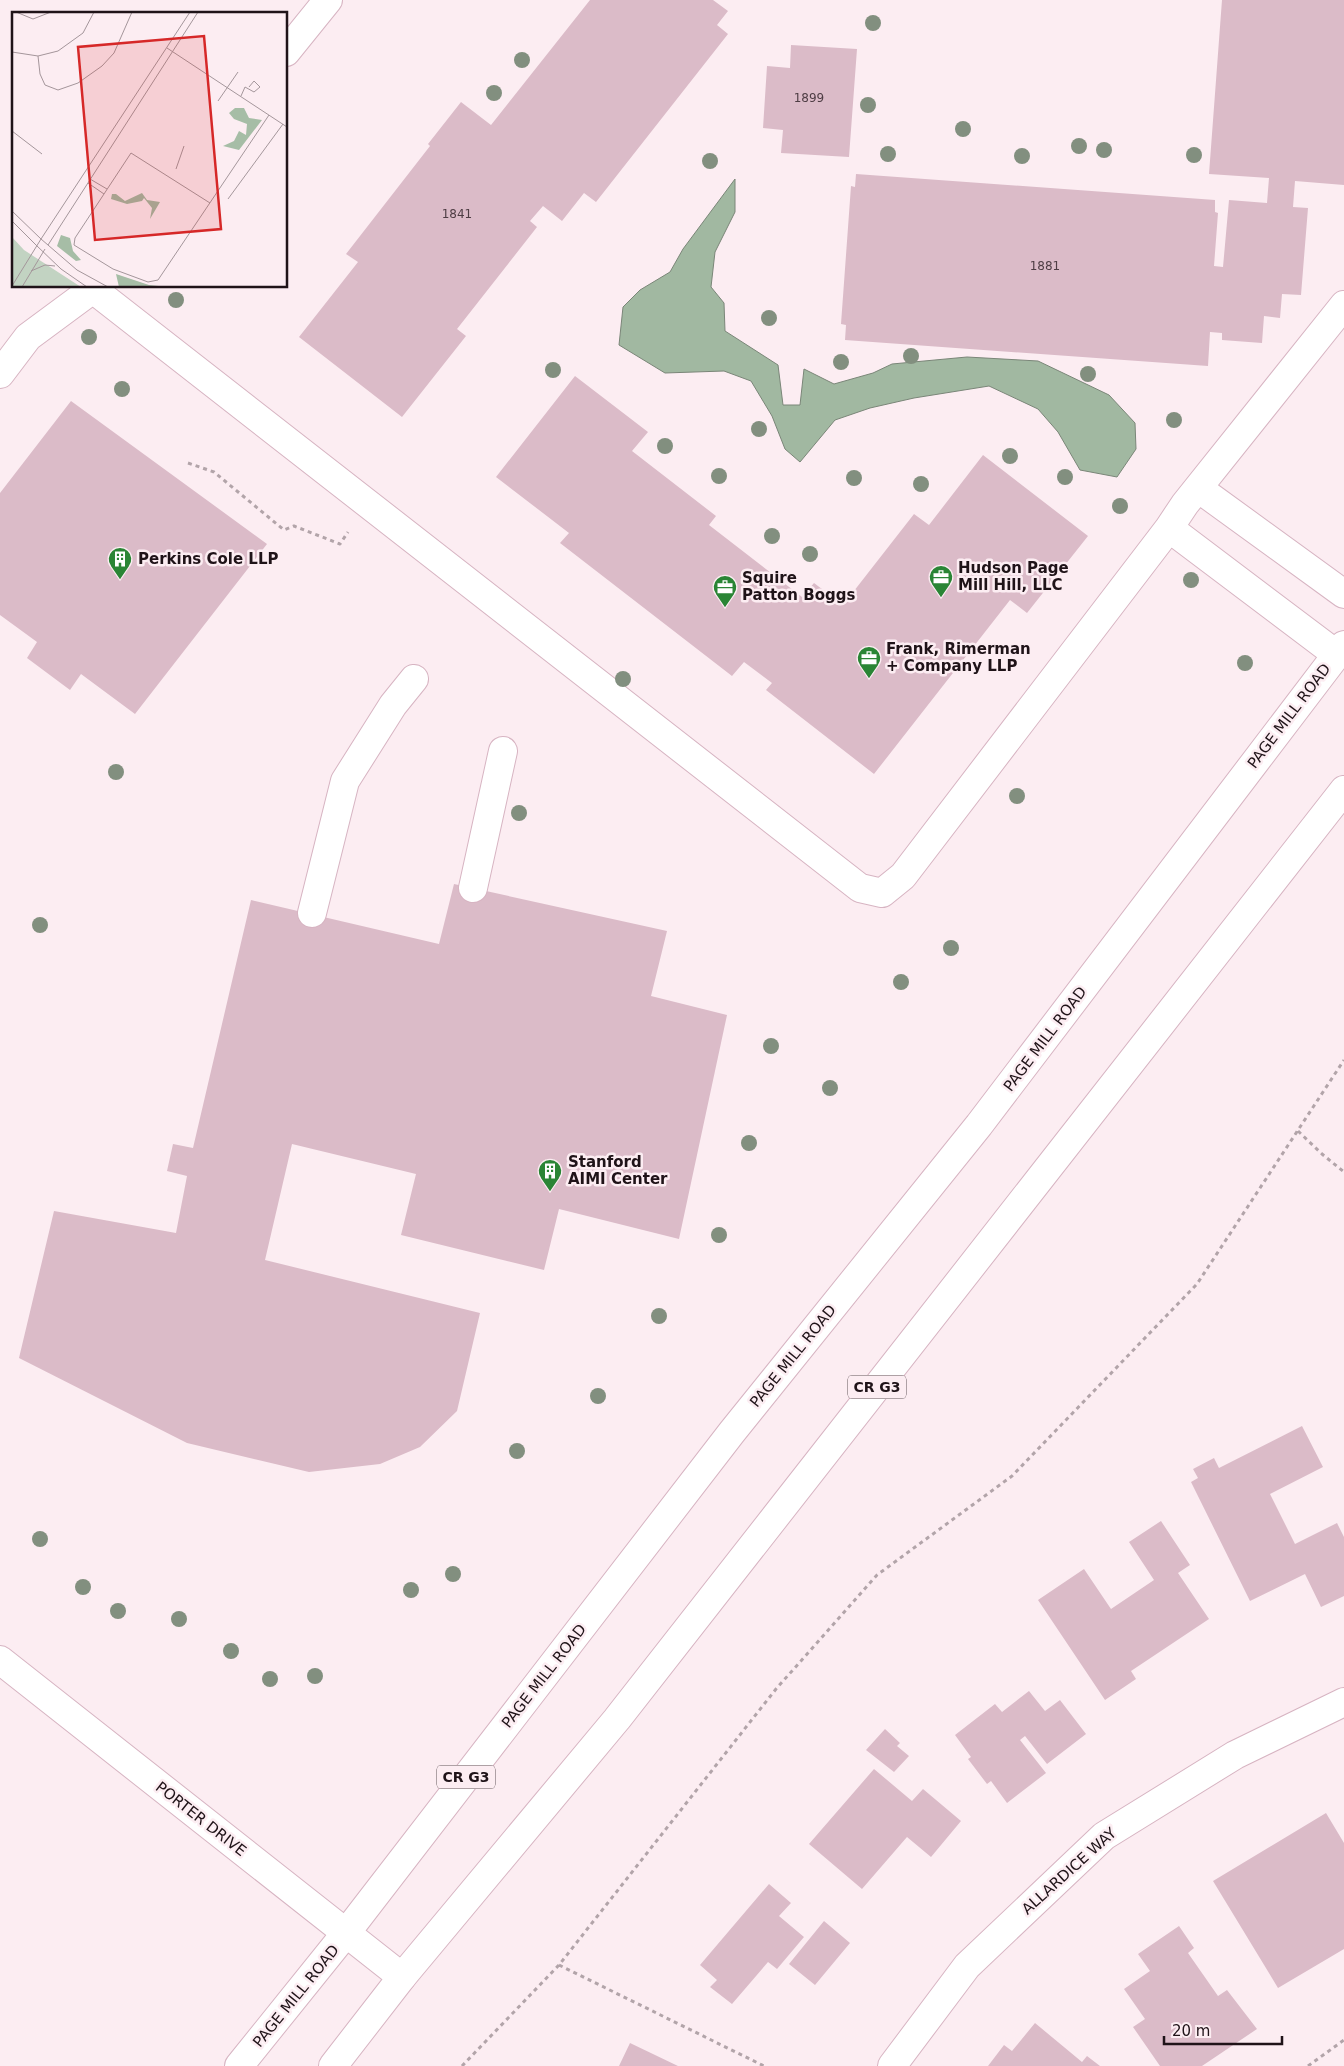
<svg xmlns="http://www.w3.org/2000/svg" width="1344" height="2066" viewBox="0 0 1344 2066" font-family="'DejaVu Sans',sans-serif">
  <rect width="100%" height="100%" fill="#fcedf2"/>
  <path fill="#a1b8a1" stroke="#7a8678" d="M735 179V212L715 252 711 287 724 303 725 331 778 365 783 405H800L804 369 834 384 873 373 892 364 967 357 1038 361 1109 395 1135 423 1136 449 1117 477 1080 470 1058 432 1038 409 989 386 914 398 870 408 835 420 800 462 785 449 772 416 751 381 724 371 665 373 619 345 623 307 640 290 670 272 683 249Z"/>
  <path fill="#dbbbc8" d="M590 0H713L728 11 717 25 728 34 596 202 584 193 562 221 543 206 530 221 537 227 457 329 466 336 402 417 299 337 358 262 346 254 430 146 428 144 461 102 491 125Z
    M1222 0H1344V185L1295 181 1293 207 1308 208 1301 295 1282 294 1280 318 1264 316 1262 343 1222 340V333L1210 332 1208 366 845 340 846 325 841 324 851 186 855 187 856 174 1215 200V212L1218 213 1214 266 1223 267 1229 200 1267 203 1269 178 1209 174Z
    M791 45 857 49 849 157 781 153 783 130 763 128 767 66 790 68Z
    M575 376 648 432 632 451 716 516 709 525 802 597 814 583 843 605 914 514 929 525 983 455 1088 536 1027 613 1010 600 874 774 766 690 772 683 744 662 732 676 560 543 569 533 496 477Z
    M71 401 267 544 135 714 81 674 70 690 27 658 37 642 0 615V493Z
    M454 884 667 931 651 996 727 1015 679 1239 559 1209 544 1270 401 1235 416 1174 292 1144 265 1260 480 1313 457 1411 420 1447 380 1464 309 1472 187 1443 19 1358 54 1211 176 1233 187 1176 167 1171 173 1144 193 1148 251 900 439 944Z
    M1302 1426 1323 1467 1270 1494 1295 1544 1337 1523 1344 1537V1596L1321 1607 1305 1574 1250 1601 1191 1482 1198 1478 1193 1469 1214 1458 1219 1468Z
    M1161 1521 1190 1565 1178 1573 1209 1619 1131 1671 1136 1679 1105 1700 1038 1600 1084 1569 1111 1609 1154 1580 1129 1542Z
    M1029 1691 1045 1711 1060 1700 1086 1734 1047 1764 1025 1736 1020 1740 1046 1773 1007 1803 991 1781 987 1784 968 1759 971 1757 955 1735 995 1704 1002 1712Z
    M885 1729 900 1743 897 1746 909 1756 894 1772 866 1750Z
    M874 1769 912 1801 923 1789 961 1821 931 1857 907 1837 862 1889 809 1844Z
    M1326 1813 1344 1843V1949L1278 1988 1213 1881Z
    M769 1884 791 1903 779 1916 804 1937 777 1969 768 1962 732 2004 710 1987 717 1980 700 1965Z
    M824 1921 850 1943 815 1985 789 1964Z
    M1179 1926 1194 1948 1188 1953 1218 1996 1227 1990 1257 2029 1202 2066H1160L1133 2027 1145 2019 1124 1989 1150 1971 1138 1954Z
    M1035 2023 1082 2062 1087 2056 1100 2066H988L1004 2045 1012 2051Z
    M630 2043 678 2066H619Z"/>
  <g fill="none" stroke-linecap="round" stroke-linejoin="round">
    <g stroke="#d7b4c2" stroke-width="30">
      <path id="minor" d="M286 52 328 0
        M94 290 860 888 882 893 903 876 1169 528 1185 504 1344 305
        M0 374 28 337 97 286
        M1198 488 1344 594
        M1169 528 1336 654
        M473 888 503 751
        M312 913 345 781 393 705 414 679
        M0 1660 402 1977
        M892 2066 967 1966 1104 1836 1235 1755 1344 1702"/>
    </g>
    <g stroke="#d7b4c2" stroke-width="30">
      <path id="major" d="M239 2066 346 1933 732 1432 979 1125 1344 645
        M333 2066 402 1977 617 1719 1344 790"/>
    </g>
    <path stroke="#b2a4a9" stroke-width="3" stroke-dasharray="4 4" stroke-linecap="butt" d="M188 463 214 472 284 530 294 526 340 544 348 532
      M1298 1131 1322 1154 1344 1172
      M559 1965 764 2066
      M462 2066 559 1965 776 1689 877 1575 1012 1476 1197 1284 1344 1060
      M1308 2066 1344 2040"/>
    <use href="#minor" stroke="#fff" stroke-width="28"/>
    <use href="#major" stroke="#fff" stroke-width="28"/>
  </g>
  <g fill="#828f7f">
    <circle cx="873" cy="23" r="8"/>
    <circle cx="522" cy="60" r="8"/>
    <circle cx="494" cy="93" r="8"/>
    <circle cx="868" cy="105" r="8"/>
    <circle cx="963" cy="129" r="8"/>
    <circle cx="1079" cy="146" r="8"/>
    <circle cx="1104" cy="150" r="8"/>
    <circle cx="888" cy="154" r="8"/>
    <circle cx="1194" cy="155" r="8"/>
    <circle cx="1022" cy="156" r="8"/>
    <circle cx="710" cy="161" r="8"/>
    <circle cx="176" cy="300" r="8"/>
    <circle cx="769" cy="318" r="8"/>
    <circle cx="89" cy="337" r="8"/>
    <circle cx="911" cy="356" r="8"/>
    <circle cx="841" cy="362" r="8"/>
    <circle cx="553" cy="370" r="8"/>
    <circle cx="1088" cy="374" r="8"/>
    <circle cx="122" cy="389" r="8"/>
    <circle cx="1174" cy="420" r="8"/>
    <circle cx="759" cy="429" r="8"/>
    <circle cx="665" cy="446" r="8"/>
    <circle cx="1010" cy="456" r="8"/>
    <circle cx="719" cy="476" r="8"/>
    <circle cx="1065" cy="477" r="8"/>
    <circle cx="854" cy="478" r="8"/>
    <circle cx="921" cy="484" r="8"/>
    <circle cx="1120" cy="506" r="8"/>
    <circle cx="772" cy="536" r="8"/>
    <circle cx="810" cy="554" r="8"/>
    <circle cx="1191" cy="580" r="8"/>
    <circle cx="1245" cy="663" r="8"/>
    <circle cx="623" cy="679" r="8"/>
    <circle cx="116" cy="772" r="8"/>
    <circle cx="1017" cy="796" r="8"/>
    <circle cx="519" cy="813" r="8"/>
    <circle cx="40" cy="925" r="8"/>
    <circle cx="951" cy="948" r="8"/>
    <circle cx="901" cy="982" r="8"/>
    <circle cx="771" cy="1046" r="8"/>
    <circle cx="830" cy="1088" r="8"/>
    <circle cx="749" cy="1143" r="8"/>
    <circle cx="719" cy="1235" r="8"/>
    <circle cx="659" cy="1316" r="8"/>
    <circle cx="598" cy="1396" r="8"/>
    <circle cx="517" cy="1451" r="8"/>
    <circle cx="40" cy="1539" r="8"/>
    <circle cx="453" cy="1574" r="8"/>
    <circle cx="83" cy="1587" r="8"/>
    <circle cx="411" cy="1590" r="8"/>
    <circle cx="118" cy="1611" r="8"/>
    <circle cx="179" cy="1619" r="8"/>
    <circle cx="231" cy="1651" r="8"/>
    <circle cx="315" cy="1676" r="8"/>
    <circle cx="270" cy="1679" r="8"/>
  </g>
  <defs>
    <g id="building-pin" transform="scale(1.25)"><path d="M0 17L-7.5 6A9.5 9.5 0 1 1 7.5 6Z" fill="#2a8535" stroke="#fcedf2"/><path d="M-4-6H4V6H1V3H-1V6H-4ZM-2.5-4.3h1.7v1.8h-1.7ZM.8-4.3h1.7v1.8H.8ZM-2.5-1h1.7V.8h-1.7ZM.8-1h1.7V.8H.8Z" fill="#fff"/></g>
    <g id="office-pin" transform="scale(1.25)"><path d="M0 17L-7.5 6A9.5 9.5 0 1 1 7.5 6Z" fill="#2a8535" stroke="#fcedf2"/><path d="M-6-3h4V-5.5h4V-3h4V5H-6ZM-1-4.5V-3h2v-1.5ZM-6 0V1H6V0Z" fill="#fff"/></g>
  </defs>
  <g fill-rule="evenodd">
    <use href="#building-pin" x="120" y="559"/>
    <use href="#office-pin" x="941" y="577"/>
    <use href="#office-pin" x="725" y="587"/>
    <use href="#office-pin" x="869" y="658"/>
    <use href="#building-pin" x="550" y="1171"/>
  </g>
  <g text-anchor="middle" stroke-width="5" stroke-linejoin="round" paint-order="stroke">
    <g font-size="12" fill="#4e3d44">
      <text x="809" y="102">1899</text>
      <text x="457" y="218">1841</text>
      <text x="1045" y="270">1881</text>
    </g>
    <g fill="#fcedf2" stroke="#615459" stroke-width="1">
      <rect x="848" y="1375.5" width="58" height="23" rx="4"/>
      <rect x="437" y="1765.5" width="58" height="23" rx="4"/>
    </g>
    <g font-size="14" font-weight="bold" fill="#1f1318">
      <text x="877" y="1392">CR G3</text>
      <text x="466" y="1782">CR G3</text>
    </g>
    <g font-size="15" font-weight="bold" fill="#1f1318" stroke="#fcedf2" text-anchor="start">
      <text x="138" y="564">Perkins Cole LLP</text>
      <text x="958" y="573">Hudson Page<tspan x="958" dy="17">Mill Hill, LLC</tspan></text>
      <text x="742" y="583">Squire<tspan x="742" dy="17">Patton Boggs</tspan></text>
      <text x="886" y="654">Frank, Rimerman<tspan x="886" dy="17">+ Company LLP</tspan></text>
      <text x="568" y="1167">Stanford<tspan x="568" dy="17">AIMI Center</tspan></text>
    </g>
    <g font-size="15" fill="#1f1318" stroke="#fcedf2">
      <text transform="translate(1289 716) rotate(-53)" y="5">PAGE MILL ROAD</text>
      <text transform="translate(1045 1039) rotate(-53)" y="5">PAGE MILL ROAD</text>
      <text transform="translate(793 1356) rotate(-51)" y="5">PAGE MILL ROAD</text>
      <text transform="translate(544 1676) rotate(-52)" y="5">PAGE MILL ROAD</text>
      <text transform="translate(201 1819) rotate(38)" y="5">PORTER DRIVE</text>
      <text transform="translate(1069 1871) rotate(-42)" y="5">ALLARDICE WAY</text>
      <text transform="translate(296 1996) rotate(-51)" y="5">PAGE MILL ROAD</text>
    </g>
  </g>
  <g transform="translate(12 12)">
    <rect width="275" height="275" fill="#fcedf2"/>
    <path d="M0 225 12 238 69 275H0Z" fill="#c2d3c2"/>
    <path d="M223 96H232L237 106 250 108 227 138 211 134 222 129 227 119 234 123 235 112 222 107 217 101ZM49 223 58 226 61 239 69 248 64 249 45 234ZM104 262 137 273 156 275H107Z" fill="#a6bda6"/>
    <path d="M130 181 135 188 148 190 138 207 140 196 132 186 130 189 115 192 99 187 100 182H104L113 189Z" fill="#a1b8a1"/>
    <path fill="none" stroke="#a4969b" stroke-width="1" d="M4 0 21 7 39 0M155 36 275 115M0 40 26 44 46 39 71 21 82 0M26 44 28 62 33 73 46 78 66 71 90 54 102 41 120 0M229 84 233 75 242 80 248 75 242 69 237 75M206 89 226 60M0 119 30 142M164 157 172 134M78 167 95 177M76 171 92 182M216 187 271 112M198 191 119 141 63 226 62 233 101 257 136 270 146 268 257 103M0 199 29 227 178 0M0 209 24 233M24 233 49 257 75 275M36 233 186 0M19 259 33 253 43 254M0 274 29 227 65 258 96 275M10 275 33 237"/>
    <path fill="#d62828" fill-opacity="0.15" stroke="#d62828" stroke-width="2.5" d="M192 24 209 217 83 228 66 35Z"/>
    <rect width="275" height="275" fill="none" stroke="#1f1318" stroke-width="2.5"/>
  </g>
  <path d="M1164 2036v8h118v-8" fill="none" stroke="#1f1318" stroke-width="2.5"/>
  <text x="1172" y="2036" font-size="15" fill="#1f1318" stroke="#fcedf2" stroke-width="4" paint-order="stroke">20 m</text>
</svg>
